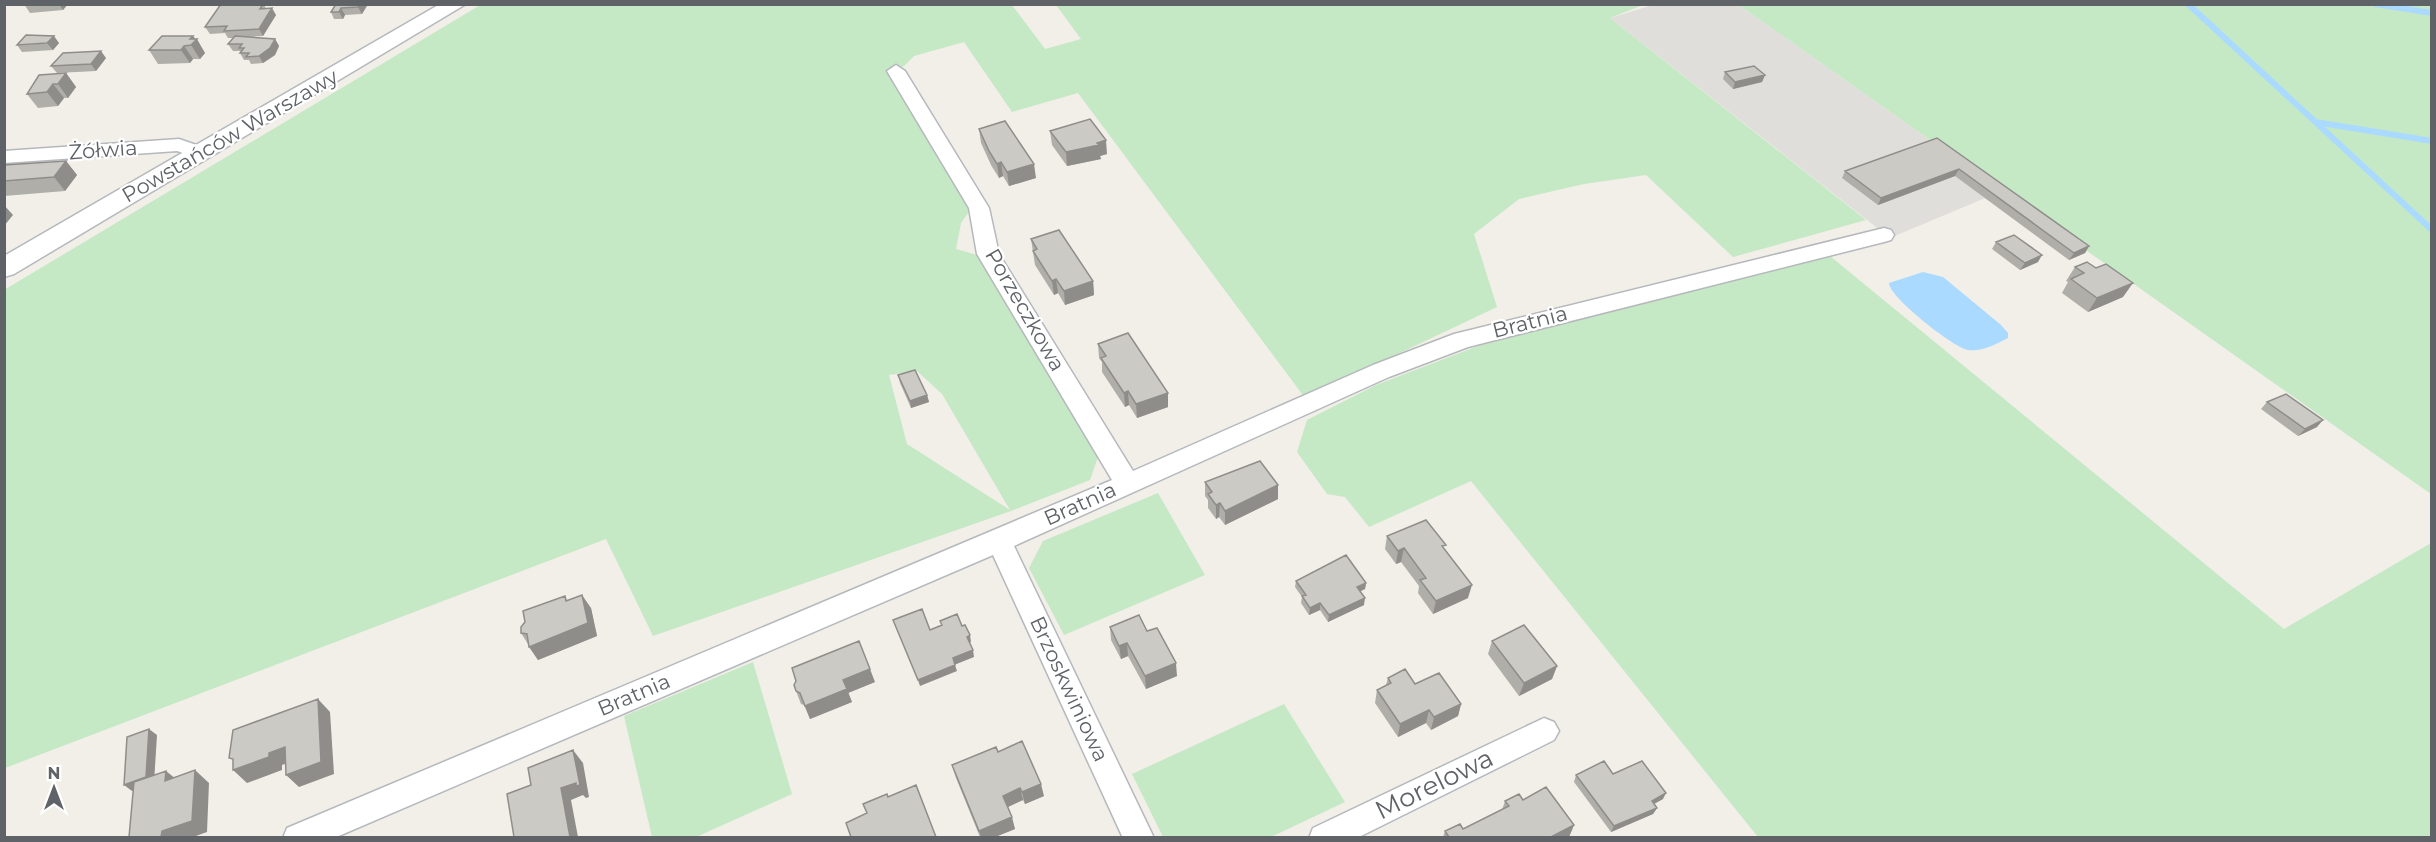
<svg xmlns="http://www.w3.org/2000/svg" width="2436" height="842" viewBox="0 0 2436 842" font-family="Montserrat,sans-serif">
  <rect width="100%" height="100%" fill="#f1efe8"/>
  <path fill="#e0deda" d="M1653 5H1739L2002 191 1890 238 1610 18Z"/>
  <path fill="#c5e8c5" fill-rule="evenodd" d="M482 4 1012 5 1045 49 1081 39 1056 5H1643L1610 18 1866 220 1733 257 1646 175 1584 184 1519 199 1474 234 1497 307 1305 398 1078 93 1012 112 964 42 914 56 904 66 887 72 971 209 961 223 956 249 977 255 1098 457 1090 480 1011 511 653 636 606 539 5 768 4 290ZM917 371 942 394 1010 510 907 444 889 375Z
    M1739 5H2431V494Z
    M1830 256 2284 629 2431 543V837H1758L1471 481 1369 527 1345 497 1327 494 1297 452 1307 420 1376 385 1478 346Z
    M1158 493 1205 575 1064 635 1029 568 1043 541Z
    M753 662 792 794 696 837H652L624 716Z
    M1284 704 1345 802 1271 837H1163L1132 774Z"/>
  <path fill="#aadaff" d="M1923 272 1943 277 2001 325 2008 333V338C1996 344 1982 352 1968 350 1953 347 1889 297 1889 283Z"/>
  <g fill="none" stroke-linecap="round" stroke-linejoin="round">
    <path stroke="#aadaff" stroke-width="6" d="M2188 4 2432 230
      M2375 4 2432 13
      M2315 122 2432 141"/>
    <g stroke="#b5b8bc" stroke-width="3">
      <path id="minor" d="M896 65 905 71 989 208 999 254 1133 471 1373 365 1454 334 1884 228 1891 230 1894 235 1891 240 1884 242 1468 347 1389 377 1014 546 1154 838H1123L993 555 334 838H283L287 828 1112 480 977 254 969 208 887 71Z
        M179 139 208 149 211 153 208 157 201 159 177 151 4 163V151Z
        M1544 718 1554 722 1559 731 1554 740 1357 838H1309L1313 828Z"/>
    </g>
    <g stroke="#b5b8bc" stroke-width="3">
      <path id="tertiary" d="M440 4H466L14 274 4 277V256Z"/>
    </g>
    <use href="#minor" fill="#fff" fill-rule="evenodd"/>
    <use href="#tertiary" fill="#fff" fill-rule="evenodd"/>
  </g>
  <path fill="#afaea9" d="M24 4H68L63 10 30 13Z
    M264 4 266 9 276 15 263 36 247 37 275 39 279 46 275 55 263 63 251 64 249 60H244L240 53 241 51H233L228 44 233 38H228L225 33 210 34 205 27Z
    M277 4H300L278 6Z
    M336 4H368L362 14 345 15 343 19H334L331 12Z
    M193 36 205 53 200 59H193L190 63 158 64 149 50Z
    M59 43 53 50 22 52 17 45Z
    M106 58 96 71 57 73 51 66Z
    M1725 72 1765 75 1762 82 1733 89 1723 79Z
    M66 73 76 87 68 98H64L58 106 38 108 27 94Z
    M979 129 1036 178 1009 186 1003 176 999 178 991 165 981 143Z
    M1050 131 1107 154 1100 156 1101 159 1067 166 1052 145Z
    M1937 138 2089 246 2085 253 2069 260 1955 176 1878 205 1842 178 1845 171Z
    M66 161 77 175 65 191 4 196V165Z
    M1031 239 1093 281 1094 295 1065 305 1058 293 1054 295 1035 265Z
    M1996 242 2038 262 2020 270 1992 249Z
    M2075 267 2096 268 2123 297 2088 312 2062 293 2068 282 2066 281Z
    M1098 344 1168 393V407L1137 418 1129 405 1125 407 1102 372V362L1099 358Z
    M898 375 927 395 929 402 911 408 900 383Z
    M2267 402 2317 427 2298 436 2261 409Z
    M1205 482 1278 499 1225 525 1219 517 1216 519 1208 508V500L1205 496Z
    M1387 536 1445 550 1468 598 1433 614 1418 593 1419 586 1401 562 1396 564 1385 549Z
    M1296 581 1366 583 1365 589 1361 591 1364 605 1328 622 1320 610 1309 615 1301 603 1302 597 1295 587Z
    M565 596 567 600 591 608 597 636 538 660 521 633Z
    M1110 627 1147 631 1177 676 1146 689 1128 656 1121 659 1111 640Z
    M1492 641 1557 666 1552 679 1519 696 1488 654Z
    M1388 678 1415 684 1461 704 1458 716 1431 730 1426 723 1398 737 1375 703 1377 690 1386 685Z
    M875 682 848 693 852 702 810 719 804 705 801 704 796 691Z
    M998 752 1044 796 1025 804 1023 800 1007 807 1015 829 995 837H980L956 778 952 765Z
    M1613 774 1663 799 1654 804 1657 808 1653 814 1611 832 1574 782 1576 775Z
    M1523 800 1574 825 1569 837H1443L1445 831 1463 829 1502 810 1505 801Z"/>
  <path fill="#8f8d8a" d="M59 4H68L63 10Z
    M360 4H368L362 14 358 7Z
    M272 8 276 15 263 36 259 29Z
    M341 8 345 15 343 19 339 12Z
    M54 36 59 43 53 50 47 43Z
    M193 36 196 40 197 39 205 53 200 59 191 45 190 39Z
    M275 39 279 46 275 55 263 63 259 56Z
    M184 46 193 59 190 63 181 50Z
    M101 51 106 58 96 71 91 64Z
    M66 73 76 87 68 98 58 84Z
    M1765 75 1762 82 1733 89 1735 82Z
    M53 84 64 98 58 106 47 92Z
    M1106 140 1107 154 1100 156 1101 159 1067 166 1066 152Z
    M66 161 77 175 65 191 54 177Z
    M1001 162 1003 176 999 178 997 164Z
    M1034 164 1036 178 1009 186 1007 172Z
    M1959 169 1955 176 1878 205 1881 198Z
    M4 205 13 215 4 226Z
    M2089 246 2085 253 2069 260 2074 253Z
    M2042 255 2038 262 2020 270 2025 263Z
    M1056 279 1058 293 1054 295 1052 281Z
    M1093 281 1094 295 1065 305 1064 291Z
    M2133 283 2123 297 2088 312 2097 298Z
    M1128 391 1129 405 1125 407 1124 393Z
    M1168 393V407L1137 418 1136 404Z
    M927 395 929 402 911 408 910 401Z
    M2323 420 2317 427 2298 436 2305 429Z
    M1278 485V499L1225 525V511Z
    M1220 503 1219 517 1216 519V505Z
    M1404 548 1401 562 1396 564 1398 551Z
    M1366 583 1365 589 1356 593 1357 587Z
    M1472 585 1468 598 1433 614 1436 601Z
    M582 595 591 608 597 636 538 660 529 647Z
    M1365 598 1364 605 1328 622 1329 615Z
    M1320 603V610L1309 615 1310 608Z
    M970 635 971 642 968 643 967 637Z
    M1127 643 1128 656 1121 659 1119 646Z
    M973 650 974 657 954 665 953 658Z
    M1176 663 1177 676 1146 689 1145 676Z
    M955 665 957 671 920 686 918 680Z
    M1557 666 1552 679 1519 696 1524 683Z
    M870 669 875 682 848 693 843 680Z
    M847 689 852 702 810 719 805 706Z
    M318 699 330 712 334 774 299 787 286 775Z
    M1461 704 1458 716 1431 730 1434 717Z
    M1429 710 1426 723 1398 737 1400 724Z
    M149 729 157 735 154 783 132 791 124 785Z
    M285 747 298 759 282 765V770L247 783 233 770 269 753Z
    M573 750 583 763 589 797 586 798 583 795 571 800 578 837H570L561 788Z
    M195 770 209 783 207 832 193 837H159Z
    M166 771 181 783 165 781Z
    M1041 784 1044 796 1025 804 1022 792Z
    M1020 788 1023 800 1006 808 1003 796Z
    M1666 793 1663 799 1648 807 1652 801Z
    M1657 808 1653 814 1611 832 1614 826Z
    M1012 817 1015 829 995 837H981L979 831Z
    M1574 825 1569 837H1551Z"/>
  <path fill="#cccac5" stroke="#8f8d8a" stroke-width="1.5" d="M221 4H263L260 9 272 8 259 29 224 31 227 26 205 27Z
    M336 4H360L358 7 341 8 339 12H331Z
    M26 35 54 36 47 43 17 45Z
    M162 36H193L190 39H197L191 45 184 46 181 50H149Z
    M235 36 275 39 270 48 259 56 246 57 249 53H240L244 48H239L242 44H228Z
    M101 51 91 64 51 66 63 53Z
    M1754 66 1765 75 1735 82 1725 72Z
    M66 73 58 84H53L47 92 27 94 39 75Z
    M1090 119 1106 140 1097 143 1099 145 1066 152 1050 131Z
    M1005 121 1034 164 1007 172 1001 162 997 164 989 151 979 129Z
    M1937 138 2089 246 2074 253 1959 169 1881 198 1845 171Z
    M66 161 54 177 4 181V165Z
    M1059 230 1093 281 1064 291 1056 279 1052 281 1033 251 1037 249 1031 239Z
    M2014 235 2042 255 2025 263 1996 242Z
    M2087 262 2096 268 2106 264 2133 283 2097 298 2071 279 2084 273 2075 267Z
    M1128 333 1168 393 1136 404 1128 391 1124 393 1101 358 1106 356 1098 344Z
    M915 370 927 395 910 401 898 375Z
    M2286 394 2323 420 2305 429 2267 402Z
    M1260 461 1278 485 1225 511 1220 503 1216 505 1208 494 1212 492 1205 482Z
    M1426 520 1446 545 1442 546 1472 585 1436 601 1420 580 1426 578 1404 548 1398 551 1387 536Z
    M1346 555 1366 583 1357 587 1365 598 1329 615 1320 603 1310 608 1302 596 1306 595 1296 581Z
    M582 595 588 623 529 647 527 634 521 633V627L525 622 523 611 565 596 566 601Z
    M922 609 930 630 942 625 940 621 957 614 962 626 965 625 970 635 967 637 973 650 953 658 955 665 918 680 893 620Z
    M1139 615 1147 631 1157 628 1176 663 1145 676 1127 643 1119 646 1110 627Z
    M1524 625 1557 666 1524 683 1492 641Z
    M859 641 870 669 843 680 847 689 805 706 800 693 796 691 794 685 796 681 792 668Z
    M1405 669 1415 684 1439 673 1461 704 1434 717 1429 710 1400 724 1377 690 1391 683 1388 678Z
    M318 699 321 762 286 775 285 747 269 753V757L233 770V759L229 758 233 730Z
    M149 729 146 777 124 785 127 737Z
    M1022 741 1041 784 1022 792 1020 788 1003 796 1012 817 979 831 952 765 996 747 998 752Z
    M573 750 580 785 576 786V783L561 788 570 837H514L507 794 531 785 528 768Z
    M1604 761 1613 774 1642 761 1666 793 1652 801 1657 808 1614 826 1576 775Z
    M195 770 192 821 162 831 161 837H129L134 782 166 771 165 781Z
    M916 785 936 837H851L846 823 867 813 863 804 887 794 888 797Z
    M1546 787 1574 825 1551 837H1447H1449L1445 831 1460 824 1463 829 1509 806 1505 801 1519 794 1523 800Z"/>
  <g text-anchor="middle" stroke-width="4.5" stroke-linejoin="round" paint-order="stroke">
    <g font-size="21" fill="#5f6368" stroke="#fff">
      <text transform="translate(230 136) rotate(-30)" y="7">Powstańców Warszawy</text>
      <text transform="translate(103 150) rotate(-4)" y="7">Żółwia</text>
      <text transform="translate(1025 310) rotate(60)" y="7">Porzeczkowa</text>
      <text transform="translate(1530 322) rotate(-14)" y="7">Bratnia</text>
      <text transform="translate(1080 504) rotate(-24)" y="7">Bratnia</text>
      <text transform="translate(1069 689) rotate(65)" y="7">Brzoskwiniowa</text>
      <text transform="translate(634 695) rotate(-23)" y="7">Bratnia</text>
    </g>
    <g font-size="26" fill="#5f6368" stroke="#fff">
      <text transform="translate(1434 784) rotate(-26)" y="9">Morelowa</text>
    </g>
  </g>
  <rect width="2436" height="842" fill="none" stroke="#5f6368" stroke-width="12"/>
  <g transform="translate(54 788)" stroke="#ffffff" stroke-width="4.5" paint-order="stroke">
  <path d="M0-4.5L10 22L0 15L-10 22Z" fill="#5f6368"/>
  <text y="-9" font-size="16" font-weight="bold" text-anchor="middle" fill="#5f6368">N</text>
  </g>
</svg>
